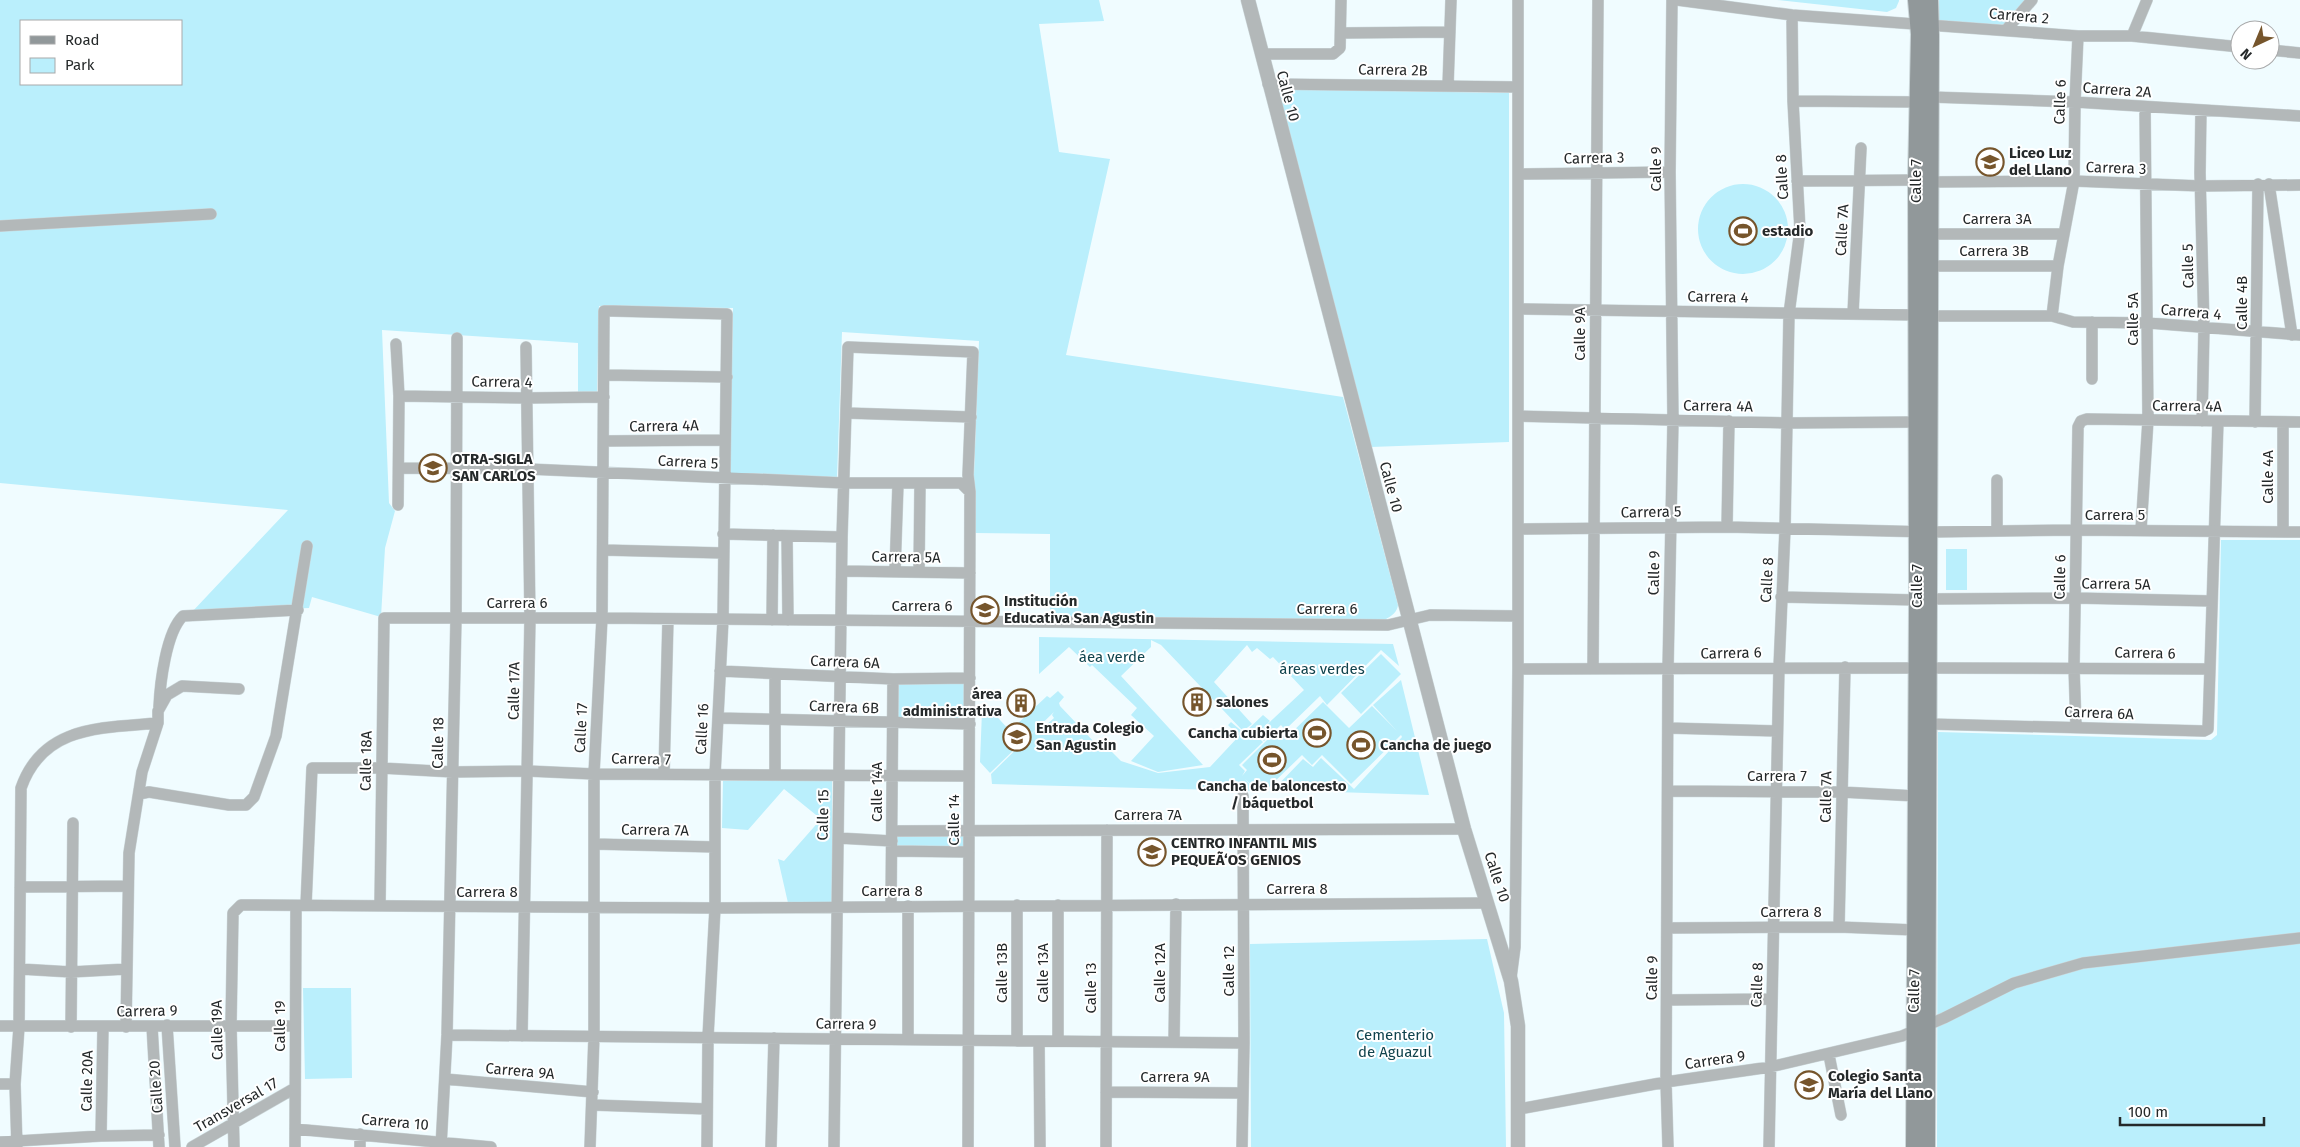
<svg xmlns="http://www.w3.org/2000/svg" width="2300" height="1147" viewBox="0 0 2300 1147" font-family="'Fira Sans',sans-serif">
  <rect width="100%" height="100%" fill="#f0fcff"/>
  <path fill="#baeffc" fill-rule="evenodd" d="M0 0H1099L1104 21 1039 24 1059 152 1110 159 1066 355 1343 397 1398 605C1397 612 1392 616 1386 619L1050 618V534L975 533 974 475 979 341 842 332 837 478 730 473 733 308 599 306 597 392H578V343L382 330 389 503 395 511 385 548 381 617 312 597 309 608 191 613 288 510 0 483ZM21 21H181V84H21Z
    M1777 0H1899V1L1896 8 1887 12Z
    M1933 0H2026L2004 25 1935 21Z
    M1276 89 1509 93V442L1371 447Z
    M1698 229a45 45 0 1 1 90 0a45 45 0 1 1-90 0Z
    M2221 540H2300V1147H1937L1938 732 2211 740 2217 735Z
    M1946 549H1967V590H1946Z
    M1039 637 1393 644 1399 666 1381 650 1327 705 1320 696 1285 730 1281 725 1264 741 1257 734 1304 690 1273 657 1270 659 1257 648 1252 652 1247 645 1214 682 1252 724 1243 731 1161 645 1151 640V647L1121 676 1203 765 1158 772 1131 761 1154 736 1131 715 1137 708 1092 665 1090 667 1069 647 1039 674Z
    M1381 654 1401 674 1361 714 1341 693Z
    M1401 680 1429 795 1273 790 1303 759 1313 767 1321 758 1354 789 1402 737 1401 735 1351 784 1322 755 1312 765 1302 755 1267 789 1262 784 1256 789 1245 779 1256 791 992 784 991 774 1043 723 1046 725 1054 718 1052 715 1054 712 1028 737 1016 725 1047 696 1050 698 1058 691 1064 697 1059 703 1060 706 1096 744 1101 741 1121 761 1158 773 1210 767 1239 736 1228 725 1231 722 1244 733 1263 715 1270 721 1256 735 1263 742 1239 765 1245 771 1242 776 1247 770 1242 765 1277 730 1286 738 1323 702 1349 728 1372 706 1397 731 1373 705Z
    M897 682H967L965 722 896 721Z
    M990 709 1021 743 990 773 980 762 982 711Z
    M723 781H832V904L788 903 778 859 784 861 821 819 784 789 748 830 722 828Z
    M893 832 968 834V851L893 849Z
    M1487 939 1504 1013 1506 1147H1251L1250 944Z
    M303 988H351L352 1078 305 1079Z"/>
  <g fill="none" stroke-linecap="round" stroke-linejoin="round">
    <g stroke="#cbd6d9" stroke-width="12">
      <path id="minor" d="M1677 0 1792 15 2078 36H2132L2240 47
        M2006 30 2032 0
        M1341 33 1450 32
        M2132 36 2147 0
        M2270 50 2300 53
        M1261 54H1333L1340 48 1341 0
        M1268 84 1517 87
        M1448 86 1451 0
        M1931 97 2075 102 2300 116
        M1793 101 1918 102
        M2201 110 2200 173 2204 328 2202 421
        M1518 174 1670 172
        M1797 181 1916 180
        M1930 182 2074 181 2201 186 2300 185
        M2269 184 2292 335
        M0 226 211 214
        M1930 234H2063
        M1930 266H2058
        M1518 309 1917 315
        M1853 314 1861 148
        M1930 316H2052L2073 322 2149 323 2300 335
        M2052 316 2058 266 2074 181 2075 102 2078 36
        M396 344 399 396 398 505
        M605 375 727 377
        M2092 379V322
        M399 396 527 398 604 397
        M846 413 971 417
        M1518 416 1788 423 1917 422
        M2255 422 2258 184
        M2283 422V532
        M604 441 725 440
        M400 468 528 469 844 483H961L970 492
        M1997 480V531
        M1727 527 1729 421
        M1518 529 1727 527 1930 532 2076 530 2300 532
        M2141 530 2148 420 2145 107
        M723 534 842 537
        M787 536 788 620
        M603 550 723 553
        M842 571 970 573
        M895 571 898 484
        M919 572 920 484
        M1781 597 1917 600
        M1930 599 2075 598 2212 601
        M772 620 773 535
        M1930 668 2210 669
        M1518 669 1916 668
        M1593 669 1598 0
        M720 671 893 679 970 678
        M159 707C160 684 166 632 183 616L298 610
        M718 718 970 724
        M1929 724 2204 731 2208 729 2218 421
        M2076 727 2074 667 2078 427 2081 421 2087 419 2300 422
        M1668 728 1777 731
        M664 774 668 619
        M775 775V675
        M1668 791 1841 792 1916 796
        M139 794 149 792 229 805H246L254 797 276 736 307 546
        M892 831 1464 829
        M838 838 892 841
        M594 844 715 847
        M892 851 969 852
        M20 887 128 886
        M380 904 384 618H602L1388 625 1430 615 1518 616
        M306 905 312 768H381L453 772 528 771 594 774 969 776
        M891 906 893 679
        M908 906V1039
        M1839 927 1845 667
        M1667 928 1839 927 1915 930
        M20 969 71 972 127 969
        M1511 978 1515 947 1518 669V0
        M1667 1000 1771 999
        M167 1025 175 1147
        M0 1026H295
        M152 1026 159 1147
        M71 1027 73 823
        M126 1027 129 853 142 772 158 723V711L167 695 182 686 239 689
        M447 1035 1244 1043
        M522 1036 530 618 526 347
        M1017 1041V905
        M1039 1041 1040 1147
        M1058 1041V905
        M1174 1042 1176 904
        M1829 1055 1841 1115
        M445 1079 593 1092
        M0 1084H15
        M1106 1092 1243 1093
        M593 1105 707 1109
        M1519 1109 1666 1082 1770 1067 1902 1036 1944 1018 2014 983 2083 963 2300 938
        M295 1129 491 1147
        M101 1136 103 1027
        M0 1142 101 1136 159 1135
        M17 1147 15 1084 19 1027 21 788C43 725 102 728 158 723
        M192 1147 295 1088
        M234 1147 231 1025 233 913 241 905 715 908 1488 903
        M295 1147 296 906
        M360 1147V1134
        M441 1147 447 1035 456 618 457 338
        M590 1147 594 1036V774L602 618 604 311H613L727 314 723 620 715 775V908L708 1037 707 1147
        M771 1147 774 1038
        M834 1147 842 537 848 347 973 352 968 475 970 492 968 1147
        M1106 1147 1107 830
        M1242 1147 1244 1043 1243 796
        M1668 1147 1666 1082 1668 669 1673 420 1670 172 1672 0
        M1769 1147 1779 667 1785 529 1789 314 1800 230 1793 101 1792 15"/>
    </g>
    <g stroke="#cbd6d9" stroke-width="15">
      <path id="tertiary" d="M1248 0 1464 829 1511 981 1518 1026V1147"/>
    </g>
    <g stroke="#cbd6d9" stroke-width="18">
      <path id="secondary" d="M1914 1147 1917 600 1916 180 1919 34 1916 0
        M1927 1147 1931 35 1930 0"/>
    </g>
    <use href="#minor" stroke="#b3b8b9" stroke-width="11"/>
    <use href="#tertiary" stroke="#b3b8b9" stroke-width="14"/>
    <use href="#secondary" stroke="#91989a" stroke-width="16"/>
  </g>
  <defs>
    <g id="school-ring" transform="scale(1.4375)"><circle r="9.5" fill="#fff" stroke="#76552c" stroke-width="1.5"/><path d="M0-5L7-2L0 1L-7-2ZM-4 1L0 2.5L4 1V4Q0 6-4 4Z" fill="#76552c"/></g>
    <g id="stadium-ring" transform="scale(1.4375)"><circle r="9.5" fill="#fff" stroke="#76552c" stroke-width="1.5"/><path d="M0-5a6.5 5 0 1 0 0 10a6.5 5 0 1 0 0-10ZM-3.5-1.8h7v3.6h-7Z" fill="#76552c"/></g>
    <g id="building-ring" transform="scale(1.4375)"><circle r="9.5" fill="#fff" stroke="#76552c" stroke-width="1.5"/><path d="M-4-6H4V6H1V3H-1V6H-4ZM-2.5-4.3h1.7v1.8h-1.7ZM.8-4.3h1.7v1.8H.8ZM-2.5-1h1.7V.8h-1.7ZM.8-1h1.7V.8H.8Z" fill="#76552c"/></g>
    <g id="university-ring" transform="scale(1.4375)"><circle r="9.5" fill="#fff" stroke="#76552c" stroke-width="1.5"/><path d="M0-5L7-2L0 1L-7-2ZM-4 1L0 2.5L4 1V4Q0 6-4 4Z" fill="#76552c"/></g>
  </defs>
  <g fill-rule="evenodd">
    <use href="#school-ring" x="1990" y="162"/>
    <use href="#stadium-ring" x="1743" y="231"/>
    <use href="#school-ring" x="433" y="468"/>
    <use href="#school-ring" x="985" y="610"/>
    <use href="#building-ring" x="1197" y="702"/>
    <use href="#building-ring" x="1021" y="703"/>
    <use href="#stadium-ring" x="1317" y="733"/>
    <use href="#university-ring" x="1017" y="737"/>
    <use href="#stadium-ring" x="1361" y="745"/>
    <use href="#stadium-ring" x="1272" y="760"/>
    <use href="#school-ring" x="1152" y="852"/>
    <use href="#school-ring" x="1809" y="1085"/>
  </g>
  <g text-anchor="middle" stroke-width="4" stroke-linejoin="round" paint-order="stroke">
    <g font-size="15" fill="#25292a" stroke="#fff">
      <text transform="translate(2019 16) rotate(5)" y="5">Carrera 2</text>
      <text transform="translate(1393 70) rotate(1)" y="5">Carrera 2B</text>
      <text transform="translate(2117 90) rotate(4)" y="5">Carrera 2A</text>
      <text transform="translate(1288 96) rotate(75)" y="5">Calle 10</text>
      <text transform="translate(2060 102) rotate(-88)" y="5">Calle 6</text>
      <text transform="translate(1594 158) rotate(-1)" y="5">Carrera 3</text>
      <text transform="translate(2116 168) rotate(2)" y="5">Carrera 3</text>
      <text transform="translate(1656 169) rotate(-90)" y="5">Calle 9</text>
      <text transform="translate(1782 177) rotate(-93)" y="5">Calle 8</text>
      <text transform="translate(1916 181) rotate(-90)" y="5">Calle 7</text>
      <text x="1997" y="224">Carrera 3A</text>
      <text transform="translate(1842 230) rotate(-87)" y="5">Calle 7A</text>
      <text x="1994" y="256">Carrera 3B</text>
      <text transform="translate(2188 266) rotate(-91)" y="5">Calle 5</text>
      <text transform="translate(1718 297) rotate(1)" y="5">Carrera 4</text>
      <text transform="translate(2242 303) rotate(-90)" y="5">Calle 4B</text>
      <text transform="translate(2191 312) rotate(5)" y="5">Carrera 4</text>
      <text transform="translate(2133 319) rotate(-90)" y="5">Calle 5A</text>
      <text transform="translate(1580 334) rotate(-90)" y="5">Calle 9A</text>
      <text transform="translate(502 382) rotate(1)" y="5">Carrera 4</text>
      <text transform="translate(1718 406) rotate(1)" y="5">Carrera 4A</text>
      <text transform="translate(2187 406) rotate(1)" y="5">Carrera 4A</text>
      <text transform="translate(664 426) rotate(-1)" y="5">Carrera 4A</text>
      <text transform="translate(688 462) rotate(3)" y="5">Carrera 5</text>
      <text transform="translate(2268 477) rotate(-90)" y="5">Calle 4A</text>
      <text transform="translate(1391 487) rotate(75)" y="5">Calle 10</text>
      <text transform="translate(1651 512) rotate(-1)" y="5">Carrera 5</text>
      <text x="2115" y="520">Carrera 5</text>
      <text transform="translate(906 557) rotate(1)" y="5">Carrera 5A</text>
      <text transform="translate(1654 573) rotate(-89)" y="5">Calle 9</text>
      <text transform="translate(2060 577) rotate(-89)" y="5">Calle 6</text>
      <text transform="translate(1767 580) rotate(-87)" y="5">Calle 8</text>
      <text transform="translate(2116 584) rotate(1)" y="5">Carrera 5A</text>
      <text transform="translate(1917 586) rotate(-90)" y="5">Calle 7</text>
      <text x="517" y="608">Carrera 6</text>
      <text x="922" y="611">Carrera 6</text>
      <text x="1327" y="614">Carrera 6</text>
      <text transform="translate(1731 653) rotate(-1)" y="5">Carrera 6</text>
      <text transform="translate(2145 653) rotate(1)" y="5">Carrera 6</text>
      <text transform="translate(845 662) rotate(2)" y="5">Carrera 6A</text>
      <text transform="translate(514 691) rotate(-89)" y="5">Calle 17A</text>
      <text transform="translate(844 707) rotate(2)" y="5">Carrera 6B</text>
      <text transform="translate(2099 713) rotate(2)" y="5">Carrera 6A</text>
      <text transform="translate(581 728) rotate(-87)" y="5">Calle 17</text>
      <text transform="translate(702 729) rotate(-87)" y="5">Calle 16</text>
      <text transform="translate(438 743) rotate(-89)" y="5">Calle 18</text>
      <text transform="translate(641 759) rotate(1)" y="5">Carrera 7</text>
      <text transform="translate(366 761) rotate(-89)" y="5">Calle 18A</text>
      <text x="1777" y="781">Carrera 7</text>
      <text transform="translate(877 792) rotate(-90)" y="5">Calle 14A</text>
      <text transform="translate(1826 797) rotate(-89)" y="5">Calle 7A</text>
      <text transform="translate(823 815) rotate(-89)" y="5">Calle 15</text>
      <text x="1148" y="820">Carrera 7A</text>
      <text transform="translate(954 820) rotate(-90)" y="5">Calle 14</text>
      <text transform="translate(655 830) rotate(1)" y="5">Carrera 7A</text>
      <text transform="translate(1497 877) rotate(72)" y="5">Calle 10</text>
      <text x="1297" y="894">Carrera 8</text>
      <text x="892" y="896">Carrera 8</text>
      <text x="487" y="897">Carrera 8</text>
      <text x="1791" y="917">Carrera 8</text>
      <text transform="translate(1229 971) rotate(-90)" y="5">Calle 12</text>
      <text transform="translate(1002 973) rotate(-90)" y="5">Calle 13B</text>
      <text transform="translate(1043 973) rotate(-90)" y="5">Calle 13A</text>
      <text transform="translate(1160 973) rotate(-90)" y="5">Calle 12A</text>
      <text transform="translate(1652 978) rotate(-89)" y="5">Calle 9</text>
      <text transform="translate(1757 985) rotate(-88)" y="5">Calle 8</text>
      <text transform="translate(1091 988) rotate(-90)" y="5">Calle 13</text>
      <text transform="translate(1914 991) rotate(-89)" y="5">Calle 7</text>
      <text transform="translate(147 1011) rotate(-1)" y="5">Carrera 9</text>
      <text transform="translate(846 1024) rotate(1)" y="5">Carrera 9</text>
      <text transform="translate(280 1026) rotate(-90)" y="5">Calle 19</text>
      <text transform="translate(217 1030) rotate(-91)" y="5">Calle 19A</text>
      <text transform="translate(1715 1060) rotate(-8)" y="5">Carrera 9</text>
      <text transform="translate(520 1071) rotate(5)" y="5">Carrera 9A</text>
      <text x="1175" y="1082">Carrera 9A</text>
      <text transform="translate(87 1081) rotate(-89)" y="5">Calle 20A</text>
      <text transform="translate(156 1087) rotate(-94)" y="5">Calle 20</text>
      <text transform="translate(236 1105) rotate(-30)" y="5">Transversal 17</text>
      <text transform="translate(395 1122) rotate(5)" y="5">Carrera 10</text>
    </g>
    <g font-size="15" font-weight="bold" fill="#25292a" stroke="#fff" text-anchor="start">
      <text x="2009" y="158">Liceo Luz<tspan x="2009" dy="17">del Llano</tspan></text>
      <text x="1762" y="236">estadio</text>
      <text x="452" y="464">OTRA-SIGLA<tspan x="452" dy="17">SAN CARLOS</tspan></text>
      <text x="1004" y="606">Institución<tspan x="1004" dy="17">Educativa San Agustin</tspan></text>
      <text x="1002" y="699" text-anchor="end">área<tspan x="1002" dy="17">administrativa</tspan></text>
      <text x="1216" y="707">salones</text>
      <text x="1036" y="733">Entrada Colegio<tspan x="1036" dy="17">San Agustin</tspan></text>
      <text x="1298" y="738" text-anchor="end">Cancha cubierta</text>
      <text x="1380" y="750">Cancha de juego</text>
      <text x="1272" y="791" text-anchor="middle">Cancha de baloncesto<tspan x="1272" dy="17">/ báquetbol</tspan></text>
      <text x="1171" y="848">CENTRO INFANTIL MIS<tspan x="1171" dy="17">PEQUEÃ‘OS GENIOS</tspan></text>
      <text x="1828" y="1081">Colegio Santa<tspan x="1828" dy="17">María del Llano</tspan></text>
    </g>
    <g font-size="15" fill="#10434d" stroke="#fff">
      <text x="1112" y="662">áea verde</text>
      <text x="1322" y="674">áreas verdes</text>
      <text x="1395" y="1040">Cementerio<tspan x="1395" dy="17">de Aguazul</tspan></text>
    </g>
  </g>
  <rect x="20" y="20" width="162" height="65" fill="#ffffff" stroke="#a8a9aa"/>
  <rect x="30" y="36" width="25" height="8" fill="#91989a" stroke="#a8a9aa"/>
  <text x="65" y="45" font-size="15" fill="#25292a">Road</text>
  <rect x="30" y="58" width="25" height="15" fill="#baeffc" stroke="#a8a9aa"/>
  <text x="65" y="70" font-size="15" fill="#25292a">Park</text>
  <g transform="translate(2255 45) rotate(224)"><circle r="24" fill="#ffffff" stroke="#a8a9aa"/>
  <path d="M0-4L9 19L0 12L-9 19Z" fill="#76552c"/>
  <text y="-8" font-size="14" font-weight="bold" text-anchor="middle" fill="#25292a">N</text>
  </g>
  <path d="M2120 1117v8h144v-8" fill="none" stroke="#25292a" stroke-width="2.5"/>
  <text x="2128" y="1117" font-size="15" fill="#25292a" stroke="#ffffff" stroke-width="4" paint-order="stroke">100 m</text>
</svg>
